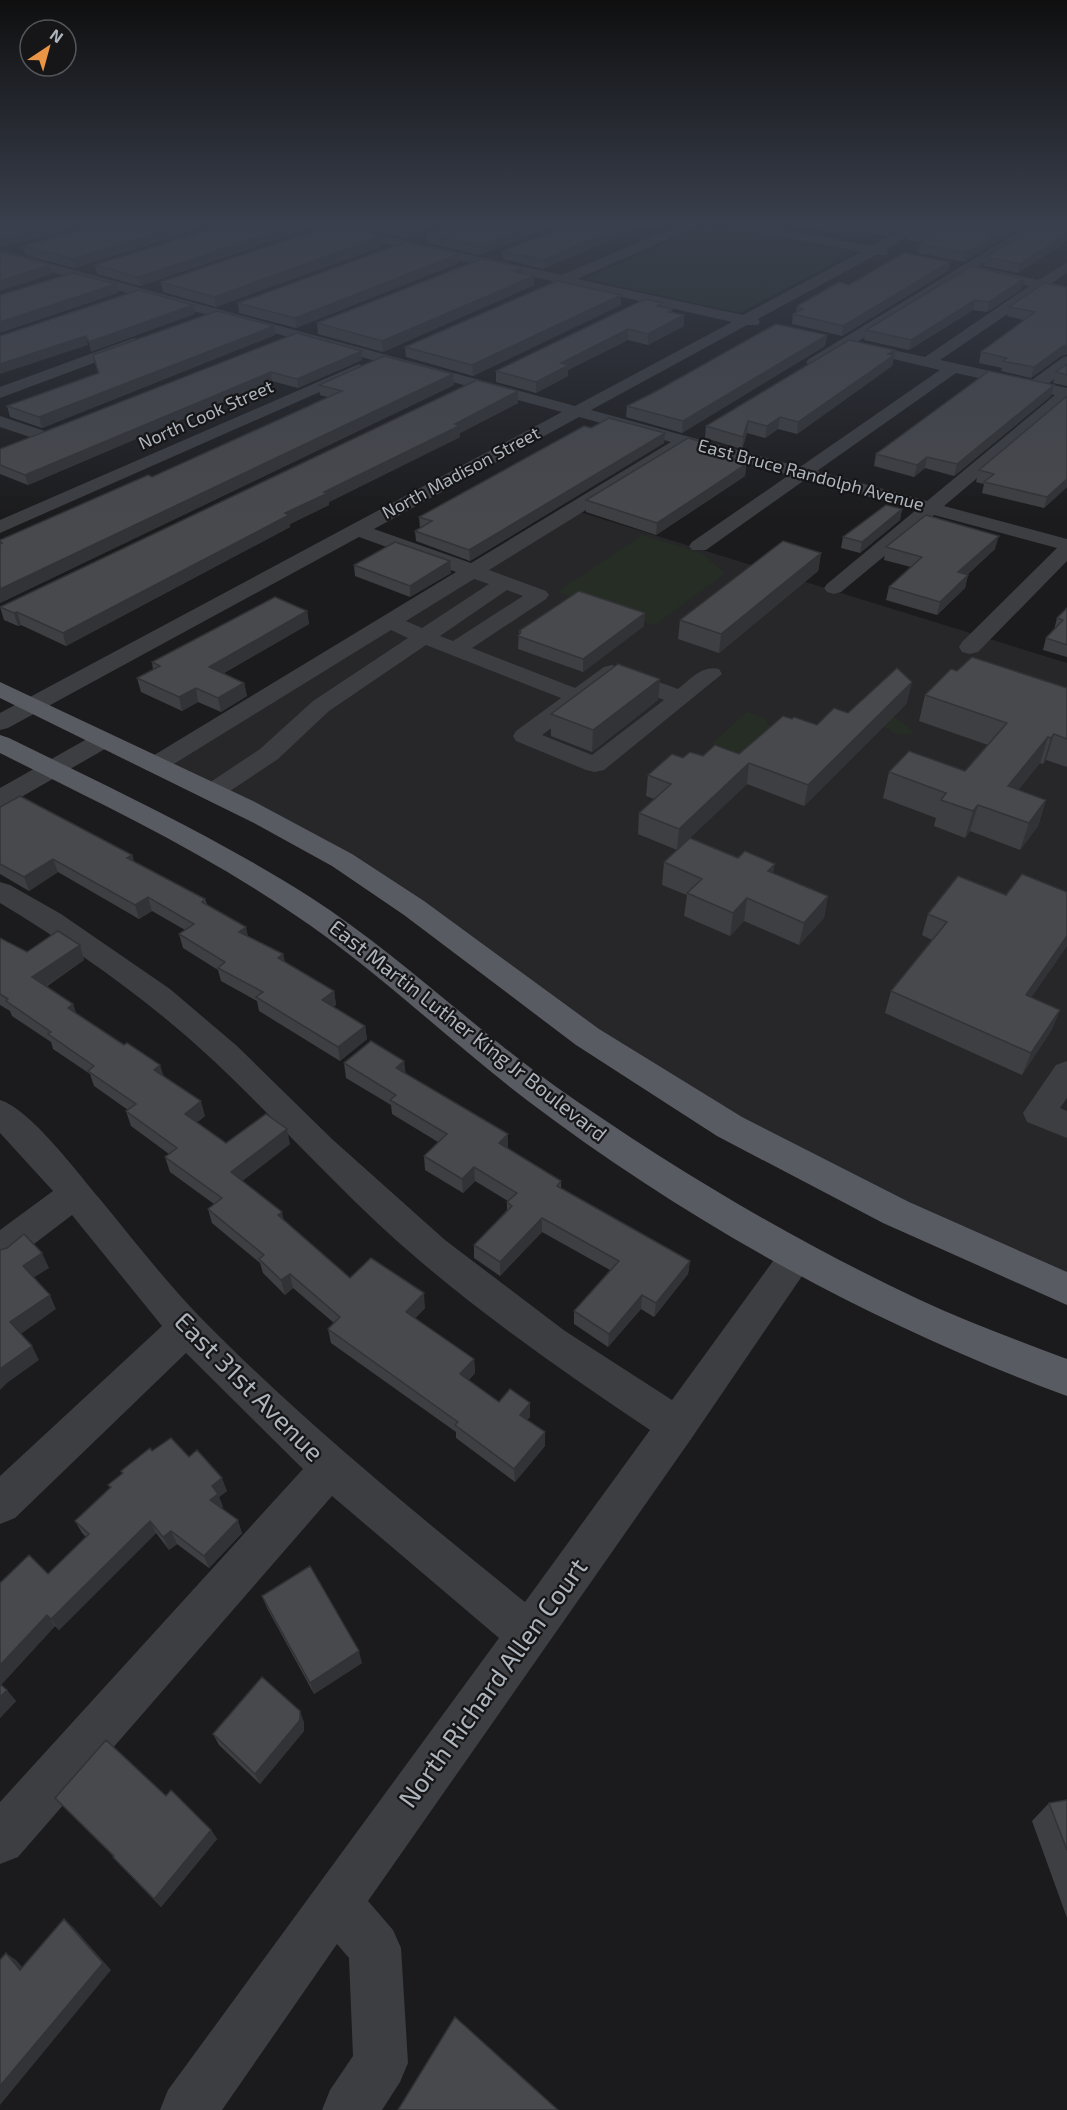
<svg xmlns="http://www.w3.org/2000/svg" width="1067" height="2110" viewBox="0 0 1067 2110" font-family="'Exo 2',sans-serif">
  <rect width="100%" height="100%" fill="#1b1b1d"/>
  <path fill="#27272a" d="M570 509 1067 663V1289L791 1160 433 920 155 765Z"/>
  <path fill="#252d25" d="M708 224 855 252 740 313 585 279Z
    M642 535 701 553 725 573 655 625 557 592Z
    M747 712 765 718 776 737 763 764 712 743Z
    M892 715 912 730 914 734 896 735 890 729 879 726Z"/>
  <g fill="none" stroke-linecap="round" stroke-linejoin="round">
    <path fill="#3c3e42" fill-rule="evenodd" d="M309 224H330L562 275 682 224H698L696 227 577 279 743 315 861 252 733 228 727 224H751L872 246 914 224H929L886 249 889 252 887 255H876L758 319 760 322 758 325H747L591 410 800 467 940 370 847 348 819 365H809L806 362 809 359 1031 224H1045L976 268 981 267 1038 280 1067 263V273L1052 283 1067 287V295L1043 290 940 360 1032 380 1062 358 1067 356V369L1048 384 1067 388V402L944 506 1067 539V561L978 652 970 654 962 652 959 647 962 642 1057 548 934 515 841 592 834 594 827 592 824 588 827 584 916 510 806 479 706 550H692L689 546 692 542 789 475 688 447 489 570 546 591 549 595 546 599 472 648 575 688 604 667 612 665 678 689C691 679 702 665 719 669L722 674 604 770 595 772 586 770 516 741 513 736 516 731 561 698 426 645 329 711 278 759 221 797 212 800 203 797 199 792 203 787 260 749 313 701 408 638 391 630 164 770 155 772 146 770 143 765 146 760 456 572 359 537 8 728 0 730V713L562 412 0 258V250L575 406 732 322 565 284 553 285 552 281 315 228ZM976 268 974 271 976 274 1029 286 925 357 857 342ZM956 373 1055 395 927 501 817 471ZM579 417 671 442 471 563 374 529ZM474 579 489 584 422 628 406 621ZM507 590 523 596 453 641 440 636ZM615 681 664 700 592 755 542 735Z
      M134 338 139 340 142 343 139 346 0 398V387Z
      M359 364 367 369 365 372 0 533V520Z
      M0 416 48 432 51 436 48 440 42 441 0 427Z
      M103 733 112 735 115 740 112 745 9 804 0 807V788L94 735Z
      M0 882 10 885 61 914 170 989 237 1046 332 1139 445 1240 565 1331 672 1400 784 1246 797 1242 810 1246 815 1257 691 1439 368 1901 393 1930 401 1948 408 2063 400 2082 382 2110H322L330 2090 353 2056 349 1958 337 1944 222 2110H160L168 2090 499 1638 332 1496 18 1857 0 1864V1802L303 1469 186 1353 15 1518 0 1524V1476L162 1326 72 1215 13 1260 0 1265V1230L53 1191 0 1133V1100C30 1109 77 1172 99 1198 132 1238 165 1281 201 1318 302 1421 413 1511 525 1602L650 1430C571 1377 493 1323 420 1261 347 1199 284 1127 215 1062 150 1001 76 949 0 903Z
      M1067 1061V1098L1060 1108 1067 1111V1138L1027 1122 1023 1113 1056 1065Z"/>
    <path fill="#585b61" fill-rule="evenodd" d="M0 682 253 801 352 854 424 901 599 1029 742 1117 909 1202 1067 1272V1305L883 1223 717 1136 576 1045 404 915 332 866 254 823 0 698Z
      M0 735 9 738C111 788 214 836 310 897 397 953 471 1026 555 1086 670 1167 791 1239 918 1299 967 1322 1017 1340 1067 1359V1396C874 1325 692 1225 528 1101 448 1040 376 969 292 913 200 850 99 803 0 753Z"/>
  </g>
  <path fill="#3e3f42" d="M102 224H214L74 268 25 255 23 246Z
    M346 224H443L404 238 347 225Z
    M457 224H560L480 255 427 243V234Z
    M573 224H647L543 269 503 259 502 251Z
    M787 224H910L887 236 854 230 845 234Z
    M921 224H1027L964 262 918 253 920 244 922 242 907 240 908 231Z
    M1039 224 1018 273 984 266 986 257Z
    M310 228 140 286 97 274 95 265Z
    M383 246 216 307 163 292 161 282Z
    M950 262 948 271 842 336 792 324 793 314 796 313 797 306 849 285Z
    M459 263 296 328 239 313 238 303Z
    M971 266 1022 289 987 312 973 310 909 350 864 340 866 330Z
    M522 273 534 285 383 352 318 334 317 323Z
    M1067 287V354L1061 356 1031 378 1001 371 1002 368 979 363 981 352 1024 320 1007 316 1009 307Z
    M621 295V305L473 376 406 357 405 347Z
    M663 307 673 312 684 315V326L648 345 628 340 568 370V376L536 393 496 382V371Z
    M297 333 362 360 298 388 272 381 28 485 0 474V449Z
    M275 335 42 428 10 417 7 406 98 373 93 355Z
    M827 335 825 346 682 433 626 417 627 406Z
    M895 350 892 366 797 434 778 429 765 438 747 433 742 449 705 438 706 426Z
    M1067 364V386L1053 383 1056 372Z
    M453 374 454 385 0 603V540L152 477 328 397 320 395 319 385Z
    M518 391V403L460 433V437L329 502V505L290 524V527L66 646 21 625 18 626 4 620 0 607Z
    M1051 396 954 476 925 468 914 477 874 466 876 454Z
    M591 428 665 433 664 443 470 561 416 541 415 531 420 528 419 517Z
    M732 450 730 460 746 464 745 476 709 500 656 535 586 512V500Z
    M979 470 1067 487 1044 508 982 493 984 484 976 482Z
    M902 509 900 520 860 553 841 548 843 537Z
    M886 547 995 549 967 575H968L965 588 937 615 886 600 889 587 911 567 884 560Z
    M821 553 818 571 719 653 678 639 680 620Z
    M450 561 451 573 410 597 355 576 354 565Z
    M1067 608V657L1043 650 1046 638 1054 630 1057 618Z
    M307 611 309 624 224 673 244 683 247 696 221 712 198 702 182 711 141 692 137 678 153 670 152 662Z
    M644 626 583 672 518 649 519 631Z
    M957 671 1067 688V767L1046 760 1043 764 1040 763 1018 790 1046 800 1038 826 1020 850 970 831 965 838 934 826 936 818 883 798 889 772 965 771 988 745 919 721 925 695Z
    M660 679 658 700 592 752 551 736V714Z
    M907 703 804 806 747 784 677 850 638 834 639 813 654 799 646 796 648 775 683 758 739 754 792 719 817 725 848 713Z
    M0 807 132 855 134 861 205 899 207 904 248 936 283 954 285 962 334 991 336 1005 333 1007 365 1026 367 1039 340 1061 259 1011 257 1001 221 981 218 970 183 948 179 934 185 930 152 911 139 919 58 872 29 891 0 874Z
    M664 862 773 873 828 896 824 918 799 945 744 921 730 936 684 916 687 895 662 885Z
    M928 914 1067 946 1031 997 1060 1010 1051 1031 1022 1075 885 1013 891 991 932 940 922 935Z
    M0 938 27 952 80 945 84 960 46 987 73 1004 76 1013 164 1076 205 1116 197 1122 226 1143 290 1144 242 1181 284 1221 350 1278 425 1308 415 1318 474 1359 475 1373 469 1380 499 1402 530 1403V1417L527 1420 545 1446 515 1482 456 1438V1432L331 1343 328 1329 334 1323 293 1288 285 1295 263 1273 260 1263 212 1223 208 1209 214 1204 170 1172 165 1157 169 1154 131 1126 126 1111 128 1110 94 1086 90 1074 53 1049 51 1042 12 1016 10 1011 0 1005Z
    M344 1063 405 1073 508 1148 561 1181V1188L690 1261 688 1274 654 1317 641 1309 608 1347 574 1324V1311L610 1270 542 1232 500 1276 474 1258V1245L507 1210V1202L508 1201 475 1181 463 1193 425 1170 424 1156 438 1142 392 1114 391 1105 346 1078Z
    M152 1451 189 1457 227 1491 219 1497 223 1507 221 1508 242 1533 209 1568 177 1544 169 1550 156 1533 59 1630 55 1626 1 1685 16 1701 0 1718V1583L48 1574 86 1537 82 1533 75 1521 110 1488 108 1485 122 1474 121 1471Z
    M262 1596 362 1663 314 1694 267 1608Z
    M304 1722V1731L260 1784 219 1745 213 1734Z
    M166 1796 211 1830 217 1839 161 1907 121 1866 113 1857H114L55 1798Z
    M1067 1800V1918L1032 1821 1049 1803Z"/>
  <path fill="#323336" d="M57 224H89L0 248V239Z
    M186 224H214L74 268 72 259Z
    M298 224H309L310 228 140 286 138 277Z
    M420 224H443L404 238 403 229Z
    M538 224H560L480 255V246Z
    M629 224H647L543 269V260Z
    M851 224H855L854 230 845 234 847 226Z
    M896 224H910L887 236 889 228Z
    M1015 224H1027L964 262 965 253Z
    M1067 234V241L1018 273 1020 264Z
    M382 236 383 246 216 307 214 297Z
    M459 254V263L296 328 295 318Z
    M950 262 948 271 842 336 843 326Z
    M50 265 52 274 0 291V281Z
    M522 267V277L513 271Z
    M534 276V285L383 352 382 341Z
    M1024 279 1022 289 987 312 989 302Z
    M116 284 118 293 0 333V322Z
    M621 295V305L473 376 472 365Z
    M975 300 973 310 909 350 911 340Z
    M193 305 195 314 91 352 89 342Z
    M684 315V326L648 345V334Z
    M274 326 275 335 42 428 39 417Z
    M628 329V340L568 370V376L536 393V382L561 363Z
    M827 335 825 346 682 433 683 421Z
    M86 336 88 345 0 374V364Z
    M1067 345V354L1061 356 1031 378 1034 367 1063 346Z
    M895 350 892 366 797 434 798 422Z
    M362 351V360L298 388 297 379Z
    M271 372 272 381 28 485 25 475Z
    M453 374 454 385 0 603V589Z
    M1054 385 1051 396 954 476 957 464Z
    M518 391V403L460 433V437L329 502V505L290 524V527L66 646 63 633 324 492Z
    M780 417 778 429 765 438 767 426Z
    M748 421 747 433 742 449 743 437Z
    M665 433 664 443 470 561 469 550Z
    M732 450 730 461 721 457Z
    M927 457 925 468 914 477 917 465Z
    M746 464 745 476 709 500 656 535 657 523Z
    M1067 479V487L1044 508 1047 497Z
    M902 509 900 520 860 553 862 542Z
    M999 536 995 549 955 585 958 572Z
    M821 553 818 571 719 653 721 634Z
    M450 561 451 573 410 597V586Z
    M968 575 965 588 937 615 940 602Z
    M307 611 309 624 212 680 209 667Z
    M17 612 21 625 18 626 14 613Z
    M645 613 644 626 583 672V659Z
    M660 679 658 700 592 752 593 730Z
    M912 682 907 703 804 806 808 785Z
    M244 683 247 696 221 712 218 698Z
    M196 688 198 702 182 711 179 697Z
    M1054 734 1046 760 1043 764 1051 738Z
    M1048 737 1040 763 1000 813 1008 786Z
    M749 763 747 784 677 850 679 829Z
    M1046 800 1038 826 1020 850 1029 823Z
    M978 805 970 831 965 838 973 811Z
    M132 855 136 869 127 858Z
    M53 859 58 872 29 891 24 877Z
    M775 864 771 886 768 871Z
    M828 896 824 918 799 945 804 923Z
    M148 897 152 911 139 919 135 905Z
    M747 898 744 921 730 936 733 913Z
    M246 927 249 940 239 932Z
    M1067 936V946L1018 1017 1026 995Z
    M80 945 84 960 37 992 32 977Z
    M283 954 286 968 278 958Z
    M334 991 336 1005 324 1014 322 1000Z
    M73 1004 78 1019 68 1008Z
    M1060 1010 1051 1031 1022 1075 1031 1053Z
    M365 1026 367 1039 340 1061 338 1047Z
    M404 1061 406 1075 396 1068Z
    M160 1065 165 1080 154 1070Z
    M201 1101 205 1116 189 1129 185 1114Z
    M287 1129 290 1144 235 1187 231 1172Z
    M508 1134V1148L499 1157V1143Z
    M474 1167 475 1181 463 1193 462 1179Z
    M282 1212 285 1226 278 1215Z
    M542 1218V1232L500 1276V1262Z
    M42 1253 49 1268 30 1280 23 1266Z
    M690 1261 688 1274 654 1317 656 1303Z
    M290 1274 293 1288 285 1295 281 1280Z
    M424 1293 425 1308 408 1326 406 1312Z
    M50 1295 56 1309 18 1336 10 1322Z
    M642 1295 641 1309 608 1347 609 1334Z
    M32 1346 39 1360 7 1383 0 1390V1369Z
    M474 1359 475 1373 461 1388 460 1374Z
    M530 1403V1417L520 1428V1415Z
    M545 1432V1446L515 1482 514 1469Z
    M222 1478 227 1491 219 1497 223 1507 215 1513 210 1500 212 1486Z
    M238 1520 242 1533 209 1568 204 1556Z
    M150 1521 156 1533 59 1630 51 1619Z
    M171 1531 177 1544 169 1550 163 1537Z
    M47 1615 55 1626 0 1686V1665Z
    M359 1651 362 1663 314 1694 310 1683Z
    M7 1690 16 1701 0 1718V1697Z
    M300 1711 304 1722V1731L260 1784 255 1774Z
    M211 1830 217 1839 161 1907 154 1899Z
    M64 1919 73 1927 111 1970 0 2105V2086Z
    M6 1953 16 1960 31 1977 20 1970Z"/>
  <path fill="#48494d" stroke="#323336" stroke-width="1.5" d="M0 224H57L0 239Z
    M102 224H186L72 259 23 246Z
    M227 224H298L138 277 95 265Z
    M377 224H420L403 229Z
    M457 224H538L480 246 427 234Z
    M573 224H629L543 260 502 251Z
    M833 224H851L847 226Z
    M865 224H896L889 228Z
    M921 224H1015L965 253 920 244 932 235 908 231Z
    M1039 224H1067V234L1020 264 986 257Z
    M332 225 382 236 214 297 161 282Z
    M406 242 459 254 295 318 238 303Z
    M0 252 50 265 0 281Z
    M904 253 950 262 843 326 793 314 803 309 797 306 839 282 849 285Z
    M482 259 522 267 513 271 534 276 382 341 317 323Z
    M971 266 1024 279 989 302 975 300 911 340 866 330Z
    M73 273 116 284 0 322V295Z
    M557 281 621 295 472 365 405 347Z
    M1044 283 1067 287V345L1063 346 1034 367 1003 361 1007 358 981 352 1035 312 1009 307Z
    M139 290 193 305 89 342 86 336 0 364V336Z
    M645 299 663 303 657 306 673 309 668 312 684 315 648 334 628 329 561 363 569 365 536 382 496 371Z
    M217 311 274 326 39 417 7 406 99 373 93 355Z
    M776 324 827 335 683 421 627 406 653 393Z
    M297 333 362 351 297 379 271 372 25 475 0 465V449Z
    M849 340 895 350 888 354 894 355 798 422 780 417 767 426 748 421 743 437 706 426Z
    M384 356 453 374 0 589V544L2 543 0 542V540L148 475 152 477 342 391 319 385Z
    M1067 364V375L1056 372Z
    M989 371 1054 385 957 464 927 457 917 465 876 454Z
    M477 380 518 391 455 424 459 426 324 492 328 493 285 513 289 515 63 633 17 612 14 613 0 607Z
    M1067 396V479L1047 497 984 482 994 474 979 470Z
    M609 418 665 433 469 550 415 531 432 521 419 517 584 426 591 428Z
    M688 438 732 450 721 457 746 464 710 488 657 523 586 500Z
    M886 505 902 509 862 542 843 537Z
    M926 515 999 536 958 572 968 575 940 602 889 587 922 557 886 547Z
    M783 541 821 553 721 634 680 620Z
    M395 542 450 561 410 586 354 565Z
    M579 591 645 613 583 659 518 636 521 632 519 631Z
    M275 597 307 611 209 667 244 683 218 698 196 688 179 697 137 678 160 666 152 662Z
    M1067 608V645L1046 638 1063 620 1057 618Z
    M972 657 1067 688V739L1054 734 1051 738 1048 737 1008 786 1046 800 1029 823 978 805 973 811 941 800 946 793 889 772 909 751 965 771 1007 723 925 695 951 669 957 671Z
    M618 664 660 679 593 730 551 714Z
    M897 668 912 682 808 785 749 763 679 829 639 813 671 784 648 775 672 754 683 758 690 752 703 756 715 745 739 754 783 716 792 719 794 717 817 725 834 708 848 713Z
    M20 796 132 855 127 858 205 899 202 902 246 927 239 932 283 954 278 958 334 991 322 1000 365 1026 338 1047 256 997 263 992 218 968 225 962 179 934 194 924 148 897 135 905 53 859 24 877 0 864V807Z
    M690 838 738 858 745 851 775 864 768 871 828 896 804 923 747 898 733 913 687 893 702 879 664 862Z
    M1022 874 1067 892V936L1026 995 1060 1010 1031 1053 891 991 947 922 928 914 958 876 1006 895Z
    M58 931 80 945 32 977 73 1004 68 1008 124 1045 127 1043 160 1065 154 1070 201 1101 185 1114 226 1143 266 1114 287 1129 231 1172 282 1212 278 1215 350 1278 371 1258 424 1293 406 1312 474 1359 460 1374 499 1402 510 1389 530 1403 520 1415 545 1432 514 1469 455 1425 458 1422 328 1329 340 1317 290 1274 281 1280 259 1259 264 1255 208 1209 222 1198 165 1157 177 1148 126 1111 136 1104 88 1071 94 1066 48 1034 51 1032 6 1001 8 999 0 994V938L27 952Z
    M371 1041 404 1061 396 1068 508 1134 499 1143 561 1181 557 1186 690 1261 656 1303 642 1295 609 1334 574 1311 619 1261 542 1218 500 1262 474 1245 512 1206 507 1202 517 1193 474 1167 462 1179 424 1156 447 1134 390 1100 396 1095 344 1063Z
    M24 1234 42 1253 23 1266 50 1295 10 1322 32 1346 0 1369V1250L7 1248Z
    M171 1438 189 1457 197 1450 222 1478 212 1486 218 1494 210 1500 238 1520 204 1556 171 1531 163 1537 150 1521 51 1619 47 1615 0 1665V1583L29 1555 48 1574 89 1534 75 1521 111 1487 108 1485 123 1473 121 1471 150 1448 152 1451Z
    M310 1566 359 1651 310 1683 262 1596Z
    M262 1677 300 1711V1720L255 1774 213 1734Z
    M0 1684 7 1690 0 1697Z
    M106 1740 166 1796 171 1790 211 1830 154 1899 113 1857 114 1856 55 1798Z
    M1067 1800V1850L1049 1803Z
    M64 1919 103 1963 0 2086V1960L6 1953 20 1970Z
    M455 2017 558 2110H398Z"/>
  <linearGradient id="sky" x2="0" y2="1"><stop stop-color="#0f0f10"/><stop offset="0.43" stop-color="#393f4c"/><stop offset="1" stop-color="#393f4c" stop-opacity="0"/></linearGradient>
  <rect width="1067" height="519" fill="url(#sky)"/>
  <g text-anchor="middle" stroke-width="4.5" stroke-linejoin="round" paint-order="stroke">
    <g font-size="18" fill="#aeb5bc" stroke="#161618">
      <text transform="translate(206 415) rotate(-24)" y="6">North Cook Street</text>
      <text transform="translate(461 473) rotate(-28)" y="6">North Madison Street</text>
      <text transform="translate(811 475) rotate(15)" y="6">East Bruce Randolph Avenue</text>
    </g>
    <g font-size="21" fill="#aeb5bc" stroke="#161618">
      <text transform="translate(468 1031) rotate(38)" y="7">East Martin Luther King Jr Boulevard</text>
    </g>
    <g font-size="26" fill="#aeb5bc" stroke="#161618">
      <text transform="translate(249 1387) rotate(45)" y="9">East 31st Avenue</text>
      <text transform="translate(493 1683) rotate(-54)" y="9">North Richard Allen Court</text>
    </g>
  </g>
  <g transform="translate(48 48) rotate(36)"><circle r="28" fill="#161618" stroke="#53565a" stroke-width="1.5"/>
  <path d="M0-4.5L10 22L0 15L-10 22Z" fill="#ea9545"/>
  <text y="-9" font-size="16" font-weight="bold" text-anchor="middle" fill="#aeb5bc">N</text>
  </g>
</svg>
